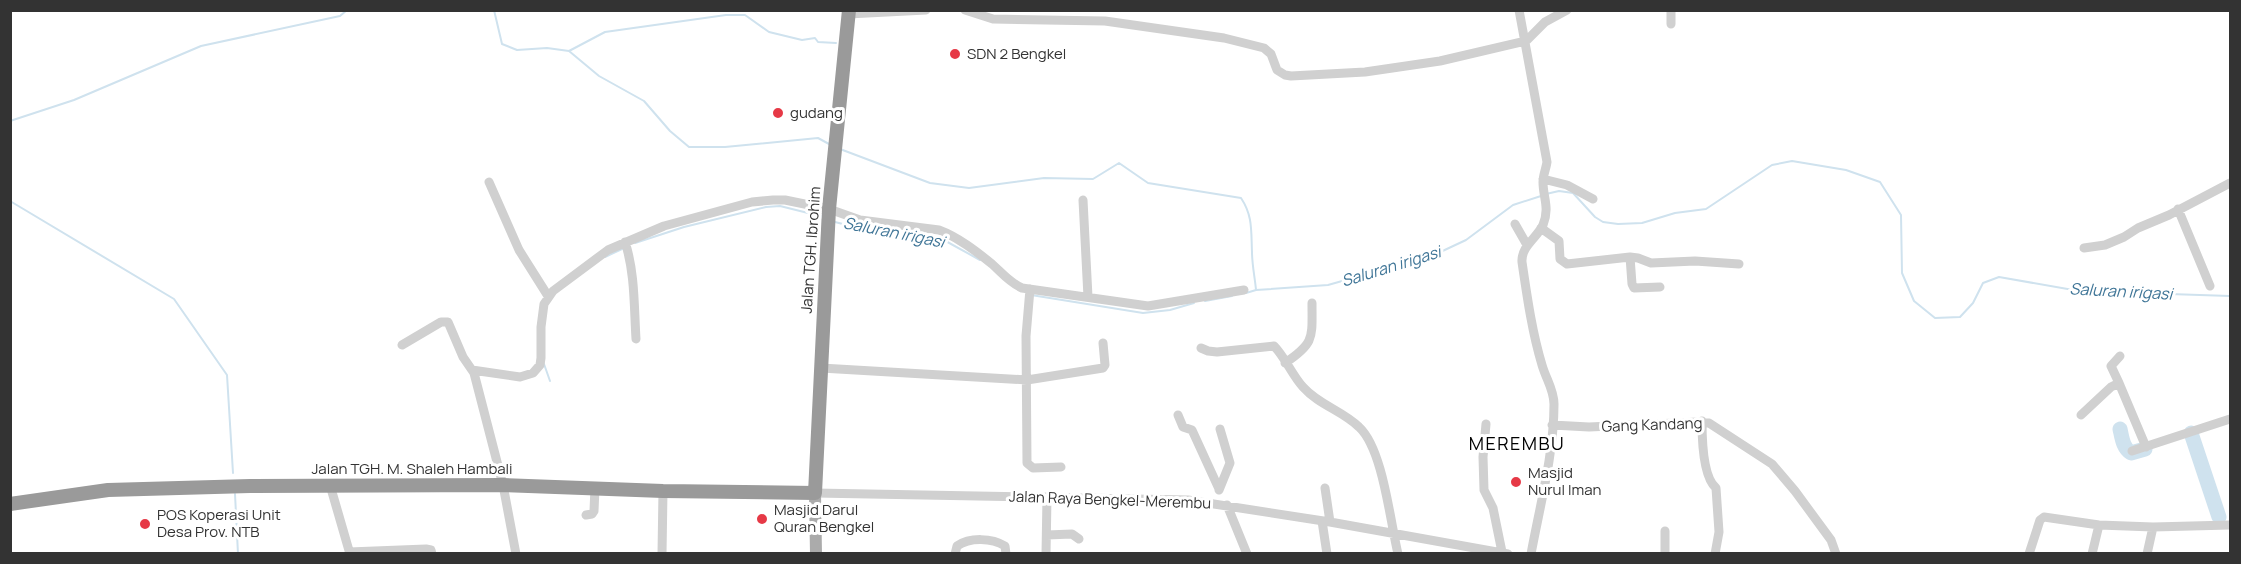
<svg xmlns="http://www.w3.org/2000/svg" width="2241" height="564" viewBox="0 0 2241 564" font-family="Manrope,sans-serif">
  <rect width="100%" height="100%" fill="#fff"/>
  <g fill="none" stroke-linecap="round" stroke-linejoin="round">
    <path stroke="#cfe2ee" stroke-width="2" d="M494 10 502 44 517 50 547 48 569 51 599 76 644 101 670 131 689 147H725L818 138 829 144
      M569 51 605 32 726 15H745L769 32 802 40 815 38 818 42 836 43
      M10 121 74 100 201 46 340 16 347 10
      M840 149 930 183 969 188 1044 178 1093 179 1119 163 1148 183 1241 198C1253 216 1251 231 1252 252 1252 265 1255 278 1256 290
      M1546 194 1559 191 1573 193 1595 217 1603 222 1618 224 1642 223 1675 213 1706 209 1772 165 1792 161 1846 170 1880 182 1901 215 1902 273 1914 301 1935 318 1960 317 1973 303 1983 283 1999 277 2079 291 2230 296
      M10 201 174 299 227 375 233 473
      M835 222 870 231 942 239 980 260
      M635 243 684 227 766 207 780 206 824 217
      M605 257 622 249
      M1246 293 1256 290 1328 285 1434 255 1466 240 1513 205 1541 196
      M1031 295 1143 313 1170 310 1194 303
      M1205 301 1232 296
      M544 364 550 381
      M235 494 238 554"/>
    <path stroke="#cfe2ee" stroke-width="15" d="M2120 429C2122 438 2123 448 2131 453L2145 449
      M2191 433 2219 517"/>
    <path stroke="#d0d0d0" stroke-width="9" d="M965 10 993 19 1105 21 1224 38 1264 48 1271 54 1277 70 1285 75 1291 76 1365 72 1440 61 1526 41 1545 22 1567 10
      M1519 10 1547 162C1546 169 1543 175 1543 182 1543 198 1550 207 1543 225 1537 238 1521 246 1522 262 1527 296 1532 332 1542 365 1546 379 1554 390 1554 404 1554 454 1540 505 1531 554
      M1671 10V24
      M848 14 926 10
      M1543 179 1567 185 1593 199
      M489 182 519 250 548 296
      M1083 200 1088 297
      M2178 209 2210 286
      M1515 224 1527 245
      M1541 228 1559 241 1560 259 1567 264 1630 257 1638 258 1651 263 1695 261 1739 264
      M625 242C635 272 634 307 636 339
      M2084 248 2105 245 2124 237 2138 228 2169 215 2230 183
      M1630 257 1632 284 1634 288 1660 287
      M1030 289 1026 336 1027 463 1033 468 1061 467
      M402 345 441 322H448L463 357 474 373 503 485 516 554
      M1201 348 1208 351 1217 352 1274 346C1285 357 1292 375 1303 387 1319 405 1343 411 1359 427 1383 449 1390 521 1398 554
      M1285 363C1315 343 1312 338 1312 303
      M821 368 1027 380 1103 368 1105 365 1103 343
      M472 370 520 377 533 373 540 365 541 358V327L544 304 553 291 608 250 664 226 752 202 773 200H785L829 209 860 220 939 230C958 237 976 251 992 264 1002 273 1010 283 1022 288L1148 306 1244 290
      M2119 383 2111 366 2120 356
      M1178 415 1183 427 1192 430 1219 489
      M2081 415 2111 387 2119 383 2146 447
      M1702 421C1702 438 1703 477 1716 488L1719 532 1715 554
      M1486 424 1483 457 1484 490 1493 508 1502 552
      M1552 425 1589 427 1698 422 1709 423 1772 464 1795 491 1831 540 1836 554
      M2132 451 2230 419
      M330 485 350 554
      M1325 488 1330 522
      M1219 490 1230 463 1220 429
      M815 493 1188 500 1330 522 1508 554
      M1227 505 1247 554
      M586 515 592 514 594 511 595 487
      M1322 521 1327 554
      M1665 531V554
      M1047 535 1072 534 1079 539
      M349 552 426 549 431 550 432 554
      M662 554 663 491
      M955 554 957 546C970 537 992 538 1005 546L1006 554
      M1046 554 1047 497
      M2029 554 2040 520 2044 517 2099 525 2153 527 2230 525
      M2092 554 2099 525
      M2147 554 2153 527"/>
    <path stroke="#ababab" stroke-width="12" d="M815 493 816 554"/>
    <path stroke="#9a9a9a" stroke-width="14" d="M10 504 108 490 250 486 503 485 663 491 815 493 829 209 849 10"/>
  </g>
  <g fill="#e63946" stroke="#fff" stroke-width="2">
    <circle cx="955" cy="54" r="6"/>
    <circle cx="778" cy="113" r="6"/>
    <circle cx="1516" cy="482" r="6"/>
    <circle cx="762" cy="519" r="6"/>
    <circle cx="145" cy="524" r="6"/>
  </g>
  <g text-anchor="middle" stroke-width="6" stroke-linejoin="round" paint-order="stroke">
    <g font-size="15" fill="#333" stroke="#fff" text-anchor="start">
      <text x="967" y="59">SDN 2 Bengkel</text>
      <text x="790" y="118">gudang</text>
      <text x="1528" y="478">Masjid<tspan x="1528" dy="17">Nurul Iman</tspan></text>
      <text x="774" y="515">Masjid Darul<tspan x="774" dy="17">Quran Bengkel</tspan></text>
      <text x="157" y="520">POS Koperasi Unit<tspan x="157" dy="17">Desa Prov. NTB</tspan></text>
    </g>
    <g font-size="15" fill="#333" stroke="#fff">
      <text transform="translate(811 250) rotate(-86)" y="5">Jalan TGH. Ibrohim</text>
      <text transform="translate(1652 425) rotate(-2)" y="5">Gang Kandang</text>
      <text x="412" y="474">Jalan TGH. M. Shaleh Hambali</text>
      <text transform="translate(1110 500) rotate(2)" y="5">Jalan Raya Bengkel-Merembu</text>
    </g>
    <g font-size="16" font-style="italic" fill="#3f7597" stroke="#fff">
      <text transform="translate(894 232) rotate(11)" y="6">Saluran irigasi</text>
      <text transform="translate(1391 266) rotate(-17)" y="6">Saluran irigasi</text>
      <text transform="translate(2121 291) rotate(3)" y="6">Saluran irigasi</text>
    </g>
    <g font-size="18" letter-spacing="1.5" fill="#000" stroke="#fff">
      <text x="1517" y="450">MEREMBU</text>
    </g>
  </g>
  <rect width="2241" height="564" fill="none" stroke="#333333" stroke-width="24"/>
</svg>
